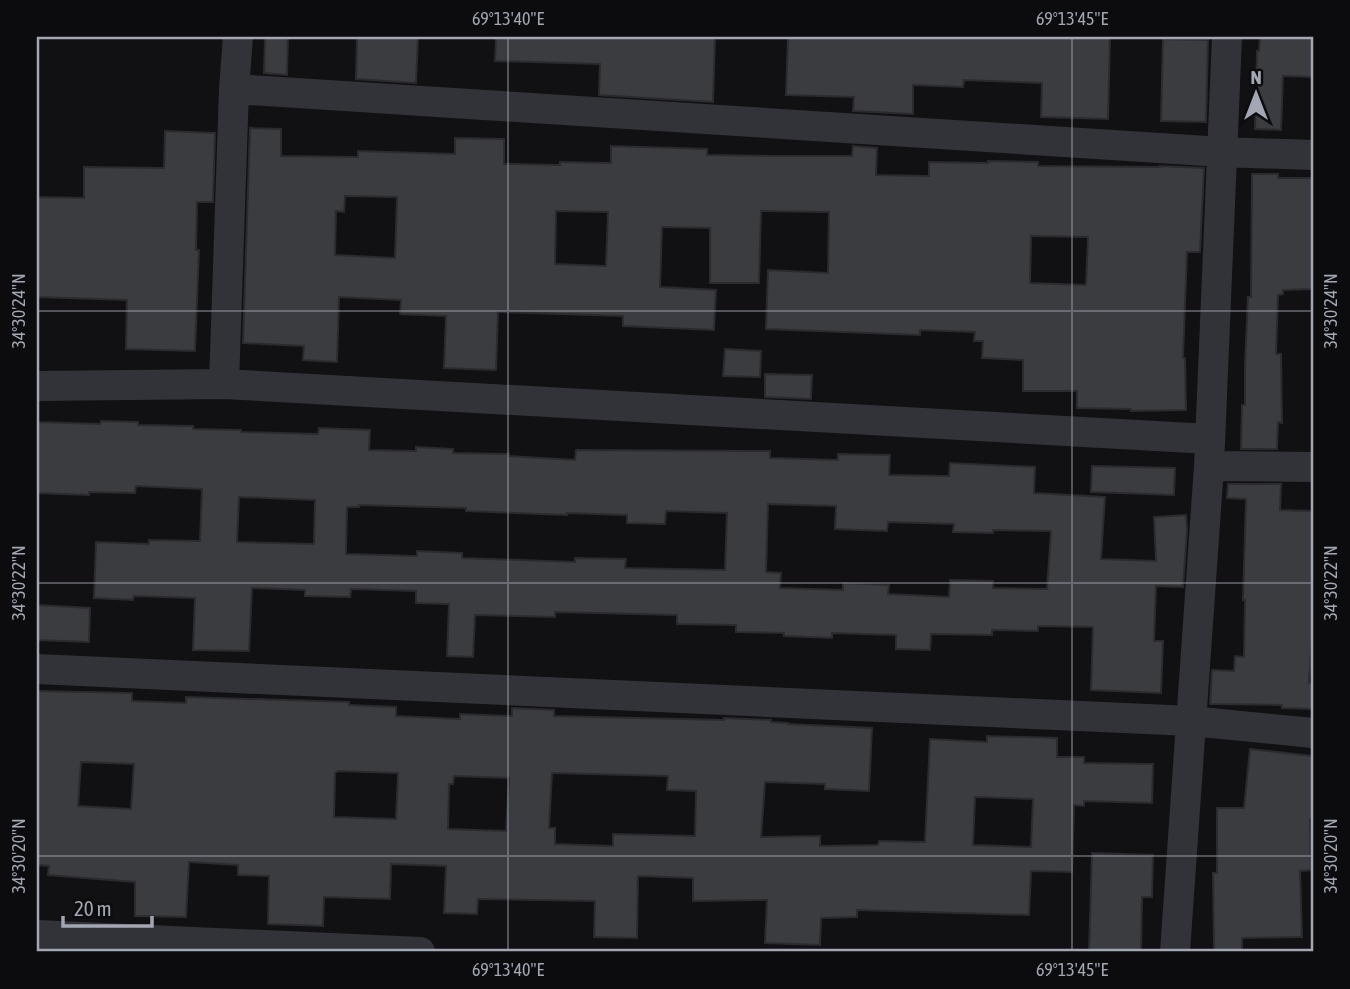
<svg xmlns="http://www.w3.org/2000/svg" width="1350" height="989" viewBox="0 0 1350 989" font-family="'Asap Condensed',sans-serif">
  <rect width="100%" height="100%" fill="#111113"/>
  <path fill="#3b3c40" stroke="#2b2b2f" stroke-width="2" fill-rule="evenodd" d="M265 37H288L287 75 264 73Z
    M357 37H418L416 83 356 79Z
    M496 37H715L713 102 599 95 600 64 495 61Z
    M788 37H1110L1108 119 1041 117 1042 83 964 80 963 87 913 85V114L853 111 854 97 786 95Z
    M1260 37H1313V77L1283 76 1281 130 1255 129 1257 51H1259Z
    M1163 39 1208 40 1206 122 1161 121Z
    M250 128 281 129V156L358 157V151L455 154V138L504 139V164L560 165V162L611 163V146L707 149V155L773 156H852L853 146 877 148 876 175 929 176V162L988 163V161L1038 162V166L1160 167V166L1204 168 1200 252H1187L1183 358H1185L1186 410 1131 411V409L1077 408V391H1023V360L982 358 983 341H974L975 332 920 330V335L766 329 768 270 828 273 829 212 761 211 759 283H710V228L662 227 660 287 716 290 714 330 623 326V316L498 312 496 370 444 368 446 316 400 314 401 300 339 297 337 362 303 360 304 346 243 343ZM345 196 397 197 395 258 335 255 336 211 344 212ZM556 211 608 212 606 266 555 264ZM1031 236 1088 237 1086 285 1030 283Z
    M165 131 215 133 213 202H197L196 250H199L195 351 126 349 127 300 37 297V197L84 198V167L164 168Z
    M1252 174H1278V178H1313V289L1283 290V294L1278 295 1276 354H1281L1282 423 1278 422 1277 449H1241L1242 405H1245V364L1248 297H1251Z
    M725 349 761 351 760 377 723 376Z
    M765 374 812 375 811 399 765 397Z
    M101 421 138 422V425L193 426V429L241 430V432L318 434 319 428 370 430 369 450 416 451V447L453 449V453L509 454V456L575 460 576 450 770 451V458L838 460V454L890 455 889 475 949 476 950 463 1035 467 1034 493 1105 497 1101 559 1156 561 1154 517 1186 515 1187 530 1183 587 1156 586 1154 641H1163L1161 693 1091 690 1093 627 1038 626V631L992 630V635L931 634 930 650 896 649V635L832 633V638L784 636V633L736 632V625L677 624V615L555 612V617L475 615 473 657 447 656 449 604 416 603V591L351 589 350 597 305 596V590L252 588 249 651 193 650 195 598 134 596 133 600 94 598 96 542 149 544V540L200 541 202 489 136 486 135 493 89 492V495L37 493V422L100 424ZM239 497 315 500 314 544 237 542ZM768 504 836 506 835 529 887 531 888 522 954 524 953 532 993 533V530L1051 531 1047 589 993 588V581L950 580 949 597 888 594 889 585 843 583V590L780 588 781 573 766 572ZM359 505 466 508V511L567 515V513L627 515V523L665 524 666 511 727 513 725 570 625 568 626 559 575 558V562L520 560 462 558V553L417 551V556L346 554 347 507H359Z
    M1092 466 1175 468 1174 495 1091 492Z
    M1228 484H1281L1280 510 1313 511V638H1312L1309 683H1313V709L1282 708V705L1210 704 1212 670 1234 671 1235 656 1244 657 1245 600H1243L1246 499 1227 498Z
    M37 605 90 608 89 642 37 640Z
    M37 691 132 693V701L186 703V697L349 702V705L396 707V716L460 719V714L512 716V708L554 710V716L724 720V718L771 720V722L788 723V724L872 728 869 791 825 789V784L765 782 761 837 820 836V846L878 845 879 841 925 842 930 739 987 742V736L1057 738V757H1084V763L1153 764 1152 803 1084 801V806L1074 805 1072 872 1031 871 1029 915 857 910V917L821 918 820 945 765 943 767 900 693 901V878L638 876 637 938 594 937 595 901 478 899 477 914 444 913 446 866 391 864 390 899 324 897 323 926 268 924 269 876 238 875V865L189 862 186 917 135 916V882L48 875 49 866 37 865ZM81 762 134 764 131 809 78 806ZM338 771 398 773 396 819 334 817 335 773ZM552 773 668 776 667 790 696 791 695 836 613 834V846L555 844V828H549ZM454 776 509 778 506 831 448 829 449 784H453ZM975 797 1033 799 1031 847 973 845Z
    M1250 749 1313 756V819H1310L1311 870 1300 871 1302 937 1242 938V952H1214L1213 873H1217V808H1244Z
    M1092 853 1153 855 1152 897H1142L1141 952H1089Z"/>
  <g fill="none" stroke-linecap="round" stroke-linejoin="round">
    <path stroke="#323338" stroke-width="30" d="M234 89 1222 152 1313 155
      M224 384 234 89 238 37
      M37 386 224 384 1210 439
      M1209 466 1313 467
      M37 669 1191 721 1313 733
      M37 935 420 952
      M1175 952 1209 466 1227 37"/>
  </g>
  <path fill="none" stroke="#a2a7b4" stroke-width="2" stroke-opacity="0.45" d="M508 37V952M1072 37V952M37 38H1313M37 311H1313M37 583H1313M37 856H1313"/>
  <rect width="1350" height="989" fill="none" stroke="#0c0c0e" stroke-width="77"/>
  <g transform="translate(1256 94)" stroke="#0c0c0e" stroke-width="5" paint-order="stroke">
  <path d="M0-5L12 26L0 18L-12 26Z" fill="#a2a7b4"/>
  <text y="-10" font-size="19" font-weight="bold" text-anchor="middle" fill="#a2a7b4">N</text>
  </g>
  <path d="M63 916v10h89v-10" fill="none" stroke="#a2a7b4" stroke-width="3.5"/>
  <text x="74" y="916" font-size="21" fill="#a2a7b4" stroke="#0c0c0e" stroke-width="5" paint-order="stroke">20 m</text>
  <rect x="38" y="38" width="1274" height="912" fill="none" stroke="#a2a7b4" stroke-width="2.5"/>
  <g font-size="18" text-anchor="middle" fill="#a2a7b4">
    <text x="508" y="25">69°13'40"E</text>
    <text x="1072" y="25">69°13'45"E</text>
    <text transform="translate(19 311) rotate(-90)" y="6">34°30'24"N</text>
    <text transform="translate(1331 311) rotate(-90)" y="6">34°30'24"N</text>
    <text transform="translate(19 583) rotate(-90)" y="6">34°30'22"N</text>
    <text transform="translate(1331 583) rotate(-90)" y="6">34°30'22"N</text>
    <text transform="translate(19 856) rotate(-90)" y="6">34°30'20"N</text>
    <text transform="translate(1331 856) rotate(-90)" y="6">34°30'20"N</text>
    <text x="508" y="976">69°13'40"E</text>
    <text x="1072" y="976">69°13'45"E</text>
  </g>
</svg>
